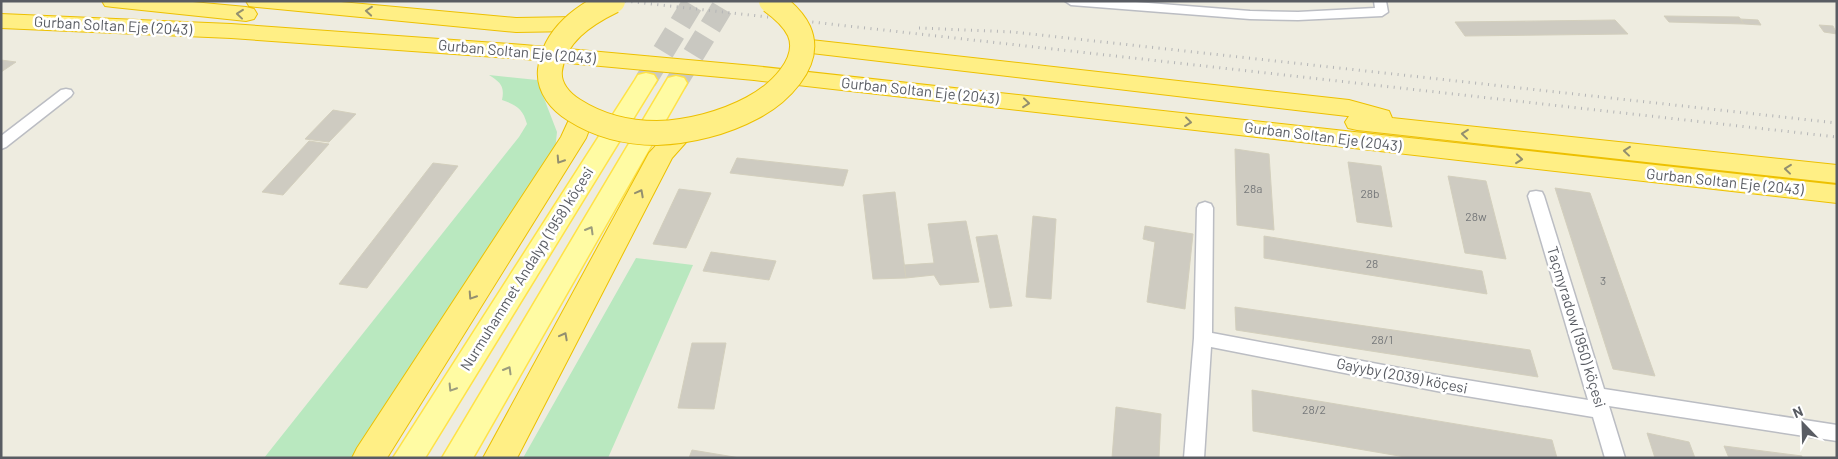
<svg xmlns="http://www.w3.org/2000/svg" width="1838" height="459" viewBox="0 0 1838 459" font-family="Barlow,sans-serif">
  <rect width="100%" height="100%" fill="#eeece0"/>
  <path fill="#b9e8bf" d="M489 75 537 80 557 132 555 151 354 458H264L519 137 527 124C523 109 517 105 502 100 505 86 500 82 489 75Z
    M636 258 693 265 608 458H523Z"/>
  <path fill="#cecbc1" stroke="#d3cfbd" d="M1664 16 1739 17 1744 24 1669 22Z
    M1740 19 1758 20 1761 25 1744 24Z
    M1615 20 1628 34 1465 36 1455 22Z
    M1819 25 1833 26 1837 34 1824 32Z
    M1 60 16 62 1 72Z
    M333 110 356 114 329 142 305 139Z
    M309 141 329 144 283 195 262 192Z
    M1235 149 1269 154 1274 230 1237 225Z
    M737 158 848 170 843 186 730 173Z
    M1348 162 1381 166 1392 227 1357 222Z
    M433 163 458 166 367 288 339 284Z
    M1448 176 1486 181 1506 259 1465 253Z
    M1555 188 1590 193 1655 376 1613 369Z
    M679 189 711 193 686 248 653 244Z
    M895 192 906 278 873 279 863 195Z
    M1033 216 1056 219 1051 299 1026 297Z
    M966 221 979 282 940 285 934 275 906 278 904 265 934 263 928 224Z
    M1145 226 1193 234 1185 309 1147 302 1155 242 1143 239Z
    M997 235 1012 306 990 308 976 237Z
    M1264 236 1482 271 1487 294 1264 258Z
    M711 252 776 261 769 280 703 271Z
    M1235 307 1530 350 1538 377 1236 330Z
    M692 343H726L714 409 678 408Z
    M1252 390 1552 440 1557 458H1411L1253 431Z
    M1116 407 1161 414 1159 458H1112Z
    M1647 433 1689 442 1695 458H1655Z
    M1724 446 1802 456V458H1729Z
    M692 450 740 458H689Z"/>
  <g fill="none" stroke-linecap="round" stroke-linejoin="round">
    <path stroke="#c9c8c1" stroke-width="22" stroke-dasharray="22 11" stroke-linecap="butt" d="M646 80 694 1
      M676 83 726 1"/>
    <g stroke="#bbbdc3" stroke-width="3">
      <path id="street" d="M1065 1H1123L1250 11 1298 12 1375 8 1374 1H1386L1388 12 1382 16 1298 20 1250 19 1071 5Z
        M66 89 71 90 73 93 71 96 6 147 1 149V136L61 90Z
        M1536 191 1542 192 1544 196 1604 389 1837 425V441L1609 406 1625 458H1605L1593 417 1442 392 1211 347 1204 458H1184L1194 338 1197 208 1199 204 1205 202 1211 204 1213 208 1212 333 1442 376 1588 400 1528 196 1530 192Z"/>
    </g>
    <g stroke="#ffe247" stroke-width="3">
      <path id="primary" d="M646 73 654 75 657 80 425 458H393L635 80 638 75Z
        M676 76 684 78 687 83 473 458H442L665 83 668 78Z"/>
    </g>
    <g stroke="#edc000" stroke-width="2">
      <path id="highway" d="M102 1H182L246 7 254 9 257 14 254 19 246 21 113 7 105 6Z
        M246 1H330L516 18 575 17 583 19 586 24 583 29 575 31 516 32 257 7 249 6Z
        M1 14 231 24 524 45 754 66 1837 185V203L754 80 524 59 231 38 1 28Z
        M802 39 1349 100 1389 111 1392 118 1837 165V183L1357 130 1348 128 1345 122 1349 116H1347L794 51 791 46 794 41Z
        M582 109 591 111 594 117 586 138 387 458H352L357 448 561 137 573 111Z
        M685 122 694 124 697 130 672 158 517 458H483L649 153 676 124Z"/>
    </g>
    <use href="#street" fill="#fff" fill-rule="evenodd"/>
    <use href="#primary" fill="#fffba3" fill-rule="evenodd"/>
    <use href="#highway" fill="#ffef85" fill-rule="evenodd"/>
    <path stroke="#b4b5b6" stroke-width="3" stroke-dasharray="1 5.5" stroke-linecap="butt" d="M625 1 1837 137
      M919 28 1013 32 1837 123"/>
    <g stroke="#edc000" stroke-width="26" stroke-linecap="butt">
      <path id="highway-bridge" d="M613 1C584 15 554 35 550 70 548 88 561 102 574 110 599 126 628 133 657 133 689 132 724 123 752 108 777 95 813 63 799 31 793 18 782 9 771 1"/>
    </g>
    <use href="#highway-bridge" stroke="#ffef85" stroke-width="24"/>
  </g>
  <defs><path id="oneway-chevron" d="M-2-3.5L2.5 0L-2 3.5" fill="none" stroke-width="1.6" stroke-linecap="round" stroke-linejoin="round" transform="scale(1.25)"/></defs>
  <g stroke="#938f6f">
    <use href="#oneway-chevron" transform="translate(369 11) rotate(-175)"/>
    <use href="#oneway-chevron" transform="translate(240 14) rotate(-174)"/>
    <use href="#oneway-chevron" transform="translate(1026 103) rotate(6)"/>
    <use href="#oneway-chevron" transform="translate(1188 122) rotate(7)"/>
    <use href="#oneway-chevron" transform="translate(1465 134) rotate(-174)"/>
    <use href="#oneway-chevron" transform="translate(1627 151) rotate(-174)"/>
    <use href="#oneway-chevron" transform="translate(1519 159) rotate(6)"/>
    <use href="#oneway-chevron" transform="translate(560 160) rotate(123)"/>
    <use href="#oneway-chevron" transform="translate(1788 169) rotate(-174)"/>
    <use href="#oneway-chevron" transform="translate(640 193) rotate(-62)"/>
    <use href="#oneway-chevron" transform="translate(472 296) rotate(123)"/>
    <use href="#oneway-chevron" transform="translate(564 336) rotate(-62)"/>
  </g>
  <g stroke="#9b9c7d">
    <use href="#oneway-chevron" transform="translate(590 230) rotate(-60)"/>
    <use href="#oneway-chevron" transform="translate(508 370) rotate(-60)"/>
    <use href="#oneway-chevron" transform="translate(452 388) rotate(122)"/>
  </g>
  <g text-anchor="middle" stroke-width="5" stroke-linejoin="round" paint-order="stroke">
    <g font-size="12" fill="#76787a">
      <text x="1253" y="193">28a</text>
      <text x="1370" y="198">28b</text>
      <text x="1476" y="221">28w</text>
      <text x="1372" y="268">28</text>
      <text x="1603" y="285">3</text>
      <text x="1382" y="344">28/1</text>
      <text x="1314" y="414">28/2</text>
    </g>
    <g font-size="15" fill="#595c63" stroke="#fff">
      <text transform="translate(113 26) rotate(3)" y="5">Gurban Soltan Eje (2043)</text>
      <text transform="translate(517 52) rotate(5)" y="5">Gurban Soltan Eje (2043)</text>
      <text transform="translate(920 91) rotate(6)" y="5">Gurban Soltan Eje (2043)</text>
      <text transform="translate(1323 137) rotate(7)" y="5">Gurban Soltan Eje (2043)</text>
      <text transform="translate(1725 182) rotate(6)" y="5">Gurban Soltan Eje (2043)</text>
      <text transform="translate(527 269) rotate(-58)" y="5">Nurmuhammet Andalyp (1958) köçesi</text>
      <text transform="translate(1576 327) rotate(73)" y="5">Taçmyradow (1950) köçesi</text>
      <text transform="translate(1402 376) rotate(11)" y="5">Gaýyby (2039) köçesi</text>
    </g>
  </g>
  <rect width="1838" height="459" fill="none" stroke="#595c63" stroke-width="5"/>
  <g transform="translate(1803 424) rotate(337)" stroke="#ffffff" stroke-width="4" paint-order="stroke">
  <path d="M0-4L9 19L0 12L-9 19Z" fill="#595c63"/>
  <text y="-8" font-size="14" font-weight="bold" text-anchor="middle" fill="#595c63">N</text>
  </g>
</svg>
